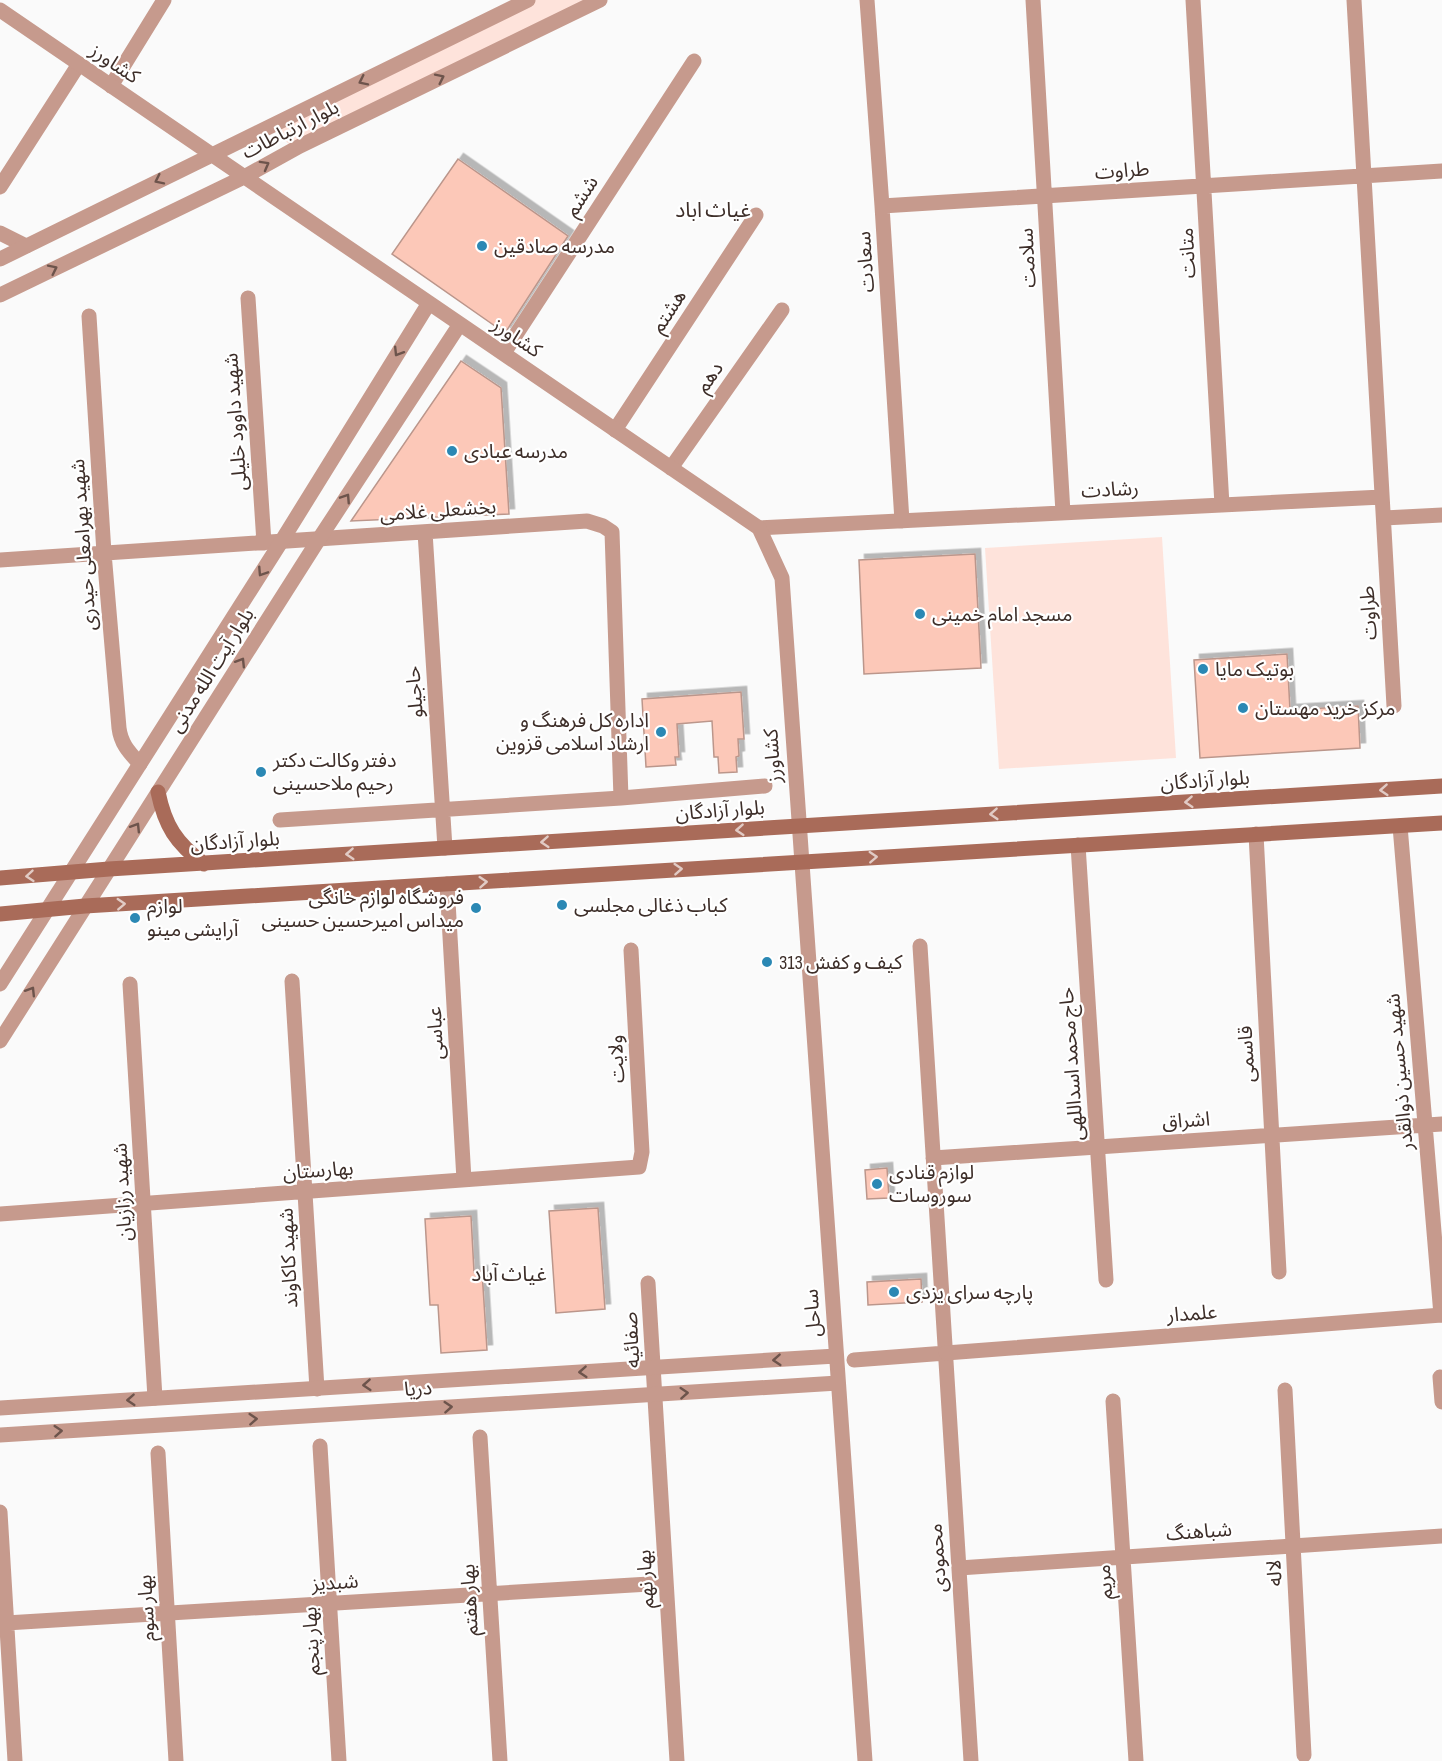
<svg xmlns="http://www.w3.org/2000/svg" width="1442" height="1761" viewBox="0 0 1442 1761" font-family="'Sofia Sans Condensed','Noto Sans Arabic',sans-serif">
  <defs>
    <filter id="shadow"><feDropShadow dx="5.5" dy="-5.5" stdDeviation="0" flood-color="#0004"/></filter>
  </defs>
  <rect width="100%" height="100%" fill="#fafafa"/>
  <path fill="#fee3db" d="M528 0H600L293 146C285 142 281 138 281 128Z
    M1162 537 1176 758 999 769 985 548Z"/>
  <path fill="#fcc8b8" stroke="#bb968b" stroke-width="1.5" filter="url(#shadow)" d="M458 159 568 236 505 333 392 254Z
    M461 361 501 388 509 514 351 521Z
    M975 554 981 668 864 674 859 560Z
    M1287 654 1290 710 1358 706 1360 748 1200 758 1194 660Z
    M741 692 744 739H738L739 756 736 757 737 772 719 773 718 757H714L712 721 677 724 679 757H675L676 765 646 767 642 699Z
    M887 1168 889 1198 867 1199 865 1170Z
    M598 1208 605 1309 556 1313 549 1211Z
    M471 1216 474 1272 482 1271 487 1350 441 1353 438 1305H430L425 1219Z
    M921 1279 922 1302 868 1305 867 1282Z"/>
  <g fill="none" stroke-linecap="round" stroke-linejoin="round">
    <path stroke="#c69a8d" stroke-width="15" d="M867 0 882 206 902 521
      M1033 0 1063 513
      M1193 0 1222 505
      M1354 0 1394 706
      M111 86 164 0
      M0 187 79 64
      M882 206 1442 171
      M0 233 26 246
      M248 298 264 543
      M89 316 104 553 119 728C121 744 129 752 140 764
      M504 353 694 61
      M615 430 756 215
      M671 468 782 310
      M1384 518 1442 515
      M759 528 1382 497
      M425 532 445 848
      M0 560 587 521 603 526 612 532 621 798
      M280 820 621 798 765 786
      M1400 826 1441 1315
      M1256 834 1279 1272
      M1078 845 1106 1280
      M447 884 464 1180
      M920 946 971 1761
      M292 981 317 1389
      M130 984 155 1398
      M933 1158 1442 1124
      M0 1214 639 1167 642 1152 631 950
      M648 1283 677 1761
      M854 1360 946 1353
      M1440 1377 1442 1402
      M1285 1390 1304 1755
      M1113 1401 1136 1761
      M480 1437 500 1761
      M320 1446 339 1761
      M158 1453 176 1761
      M0 1512 15 1761
      M959 1568 1442 1536
      M6 1623 666 1583"/>
    <path stroke="#c69a8d" stroke-width="15" d="M0 10 759 528 782 578 865 1761
      M0 259 528 0
      M0 295 244 177 300 146 600 0
      M0 984 281 542 429 303
      M0 1041 319 539 460 324
      M946 1353 1442 1315
      M0 1408 836 1356
      M0 1435 838 1383"/>
    <path stroke="#a96b59" stroke-width="15" d="M158 792C165 826 176 843 204 864
      M0 878 109 869 1442 786
      M0 914 85 906 1442 823"/>
  </g>
  <defs><path id="oneway-chevron" d="M-2-3.5L2.5 0L-2 3.5" fill="none" stroke-width="1.6" stroke-linecap="round" stroke-linejoin="round" transform="scale(1.5)"/></defs>
  <g stroke="#6d544c">
    <use href="#oneway-chevron" transform="translate(440 78) rotate(-26)"/>
    <use href="#oneway-chevron" transform="translate(363 81) rotate(154)"/>
    <use href="#oneway-chevron" transform="translate(265 165) rotate(-29)"/>
    <use href="#oneway-chevron" transform="translate(159 180) rotate(154)"/>
    <use href="#oneway-chevron" transform="translate(53 269) rotate(-26)"/>
    <use href="#oneway-chevron" transform="translate(398 352) rotate(122)"/>
    <use href="#oneway-chevron" transform="translate(346 498) rotate(-57)"/>
    <use href="#oneway-chevron" transform="translate(262 572) rotate(123)"/>
    <use href="#oneway-chevron" transform="translate(241 662) rotate(-58)"/>
    <use href="#oneway-chevron" transform="translate(136 827) rotate(-58)"/>
    <use href="#oneway-chevron" transform="translate(31 991) rotate(-58)"/>
    <use href="#oneway-chevron" transform="translate(777 1360) rotate(176)"/>
    <use href="#oneway-chevron" transform="translate(583 1372) rotate(176)"/>
    <use href="#oneway-chevron" transform="translate(367 1385) rotate(176)"/>
    <use href="#oneway-chevron" transform="translate(684 1393) rotate(-4)"/>
    <use href="#oneway-chevron" transform="translate(131 1400) rotate(176)"/>
    <use href="#oneway-chevron" transform="translate(448 1407) rotate(-4)"/>
    <use href="#oneway-chevron" transform="translate(253 1419) rotate(-4)"/>
    <use href="#oneway-chevron" transform="translate(58 1431) rotate(-4)"/>
  </g>
  <g stroke="#e1cbc5">
    <use href="#oneway-chevron" transform="translate(1384 790) rotate(176)"/>
    <use href="#oneway-chevron" transform="translate(1189 802) rotate(176)"/>
    <use href="#oneway-chevron" transform="translate(994 814) rotate(176)"/>
    <use href="#oneway-chevron" transform="translate(740 830) rotate(176)"/>
    <use href="#oneway-chevron" transform="translate(545 842) rotate(176)"/>
    <use href="#oneway-chevron" transform="translate(350 854) rotate(176)"/>
    <use href="#oneway-chevron" transform="translate(873 857) rotate(-3)"/>
    <use href="#oneway-chevron" transform="translate(678 869) rotate(-4)"/>
    <use href="#oneway-chevron" transform="translate(30 876) rotate(175)"/>
    <use href="#oneway-chevron" transform="translate(483 882) rotate(-4)"/>
    <use href="#oneway-chevron" transform="translate(121 904) rotate(-3)"/>
  </g>
  <g fill="#2b88b4" stroke="#fff" stroke-width="2">
    <circle cx="482" cy="246" r="6"/>
    <circle cx="452" cy="451" r="6"/>
    <circle cx="920" cy="614" r="6"/>
    <circle cx="1203" cy="669" r="6"/>
    <circle cx="1243" cy="708" r="6"/>
    <circle cx="661" cy="732" r="6"/>
    <circle cx="261" cy="772" r="6"/>
    <circle cx="562" cy="905" r="6"/>
    <circle cx="476" cy="908" r="6"/>
    <circle cx="135" cy="918" r="6"/>
    <circle cx="767" cy="962" r="6"/>
    <circle cx="877" cy="1184" r="6"/>
    <circle cx="894" cy="1292" r="6"/>
  </g>
  <g text-anchor="middle" stroke-width="4.5" stroke-linejoin="round" paint-order="stroke">
    <g font-size="20" fill="#3d2e29" stroke="#fff">
      <text transform="translate(115 63) rotate(34)" y="7">کشاورز</text>
      <text transform="translate(290 129) rotate(-27)" y="7">بلوار ارتباطات</text>
      <text transform="translate(1122 170) rotate(-4)" y="7">طراوت</text>
      <text transform="translate(581 196) rotate(-57)" y="7">ششم</text>
      <text transform="translate(1187 253) rotate(-93)" y="7">متانت</text>
      <text transform="translate(1027 258) rotate(-93)" y="7">سلامت</text>
      <text transform="translate(865 262) rotate(-94)" y="7">سعادت</text>
      <text transform="translate(668 311) rotate(-57)" y="7">هشتم</text>
      <text transform="translate(517 337) rotate(34)" y="7">کشاورز</text>
      <text transform="translate(709 377) rotate(-55)" y="7">دهم</text>
      <text transform="translate(235 422) rotate(-94)" y="7">شهید داوود خلیلی</text>
      <text transform="translate(1110 489) rotate(-3)" y="7">رشادت</text>
      <text transform="translate(438 510) rotate(-4)" y="7">بخشعلی غلامی</text>
      <text transform="translate(83 545) rotate(-94)" y="7">شهید بهرامعلی حیدری</text>
      <text transform="translate(1368 613) rotate(-93)" y="7">طراوت</text>
      <text transform="translate(211 670) rotate(-58)" y="7">بلوار آیت الله مدنی</text>
      <text transform="translate(414 692) rotate(-94)" y="7">حاجیلو</text>
      <text transform="translate(772 756) rotate(-94)" y="7">کشاورز</text>
      <text transform="translate(1205 780) rotate(-4)" y="7">بلوار آزادگان</text>
      <text transform="translate(720 810) rotate(-4)" y="7">بلوار آزادگان</text>
      <text transform="translate(235 841) rotate(-4)" y="7">بلوار آزادگان</text>
      <text transform="translate(435 1033) rotate(-93)" y="7">عباسی</text>
      <text transform="translate(1246 1054) rotate(-93)" y="7">قاسمی</text>
      <text transform="translate(616 1059) rotate(-93)" y="7">ولایت</text>
      <text transform="translate(1071 1064) rotate(-94)" y="7">حاج محمد اسداللهی</text>
      <text transform="translate(1399 1072) rotate(-95)" y="7">شهید حسین ذوالقدر</text>
      <text transform="translate(1186 1120) rotate(-4)" y="7">اشراق</text>
      <text transform="translate(318 1170) rotate(-4)" y="7">بهارستان</text>
      <text transform="translate(122 1192) rotate(-93)" y="7">شهید رزازیان</text>
      <text transform="translate(288 1258) rotate(-93)" y="7">شهید کاکاوند</text>
      <text transform="translate(812 1313) rotate(-94)" y="7">ساحل</text>
      <text transform="translate(1192 1313) rotate(-4)" y="7">علمدار</text>
      <text transform="translate(631 1340) rotate(-93)" y="7">صفائیه</text>
      <text transform="translate(418 1388) rotate(-4)" y="7">دریا</text>
      <text transform="translate(1199 1531) rotate(-4)" y="7">شباهنگ</text>
      <text transform="translate(937 1558) rotate(-94)" y="7">محمودی</text>
      <text transform="translate(1274 1573) rotate(-93)" y="7">لاله</text>
      <text transform="translate(645 1579) rotate(-93)" y="7">بهار نهم</text>
      <text transform="translate(335 1582) rotate(-4)" y="7">شبدیز</text>
      <text transform="translate(1104 1582) rotate(-94)" y="7">مریم</text>
      <text transform="translate(469 1600) rotate(-93)" y="7">بهار هفتم</text>
      <text transform="translate(146 1608) rotate(-93)" y="7">بهار سوم</text>
      <text transform="translate(311 1641) rotate(-93)" y="7">بهار پنجم</text>
    </g>
    <g font-size="20" fill="#3d2e29" stroke="#fff" text-anchor="start">
      <text x="494" y="253">مدرسه صادقین</text>
      <text x="464" y="458">مدرسه عبادی</text>
      <text x="932" y="621">مسجد امام خمینی</text>
      <text x="1215" y="676">بوتیک مایا</text>
      <text x="1255" y="715">مرکز خرید مهستان</text>
      <text x="649" y="727" text-anchor="end">اداره کل فرهنگ و<tspan x="649" dy="23">ارشاد اسلامی قزوین</tspan></text>
      <text x="273" y="767">دفتر وکالت دکتر<tspan x="273" dy="23">رحیم ملاحسینی</tspan></text>
      <text x="464" y="904" text-anchor="end">فروشگاه لوازم خانگی<tspan x="464" dy="23">میداس امیرحسین حسینی</tspan></text>
      <text x="574" y="912">کباب ذغالی مجلسی</text>
      <text x="147" y="913">لوازم<tspan x="147" dy="23">آرایشی مینو</tspan></text>
      <text x="779" y="969">کیف و کفش 313</text>
      <text x="889" y="1179">لوازم قنادی<tspan x="889" dy="23">سوروسات</tspan></text>
      <text x="906" y="1299">پارچه سرای یزدی</text>
    </g>
    <g font-size="21" fill="#3d2e29" stroke="#fff">
      <text x="713" y="217">غیاث اباد</text>
      <text x="509" y="1281">غیاث آباد</text>
    </g>
  </g>
</svg>
